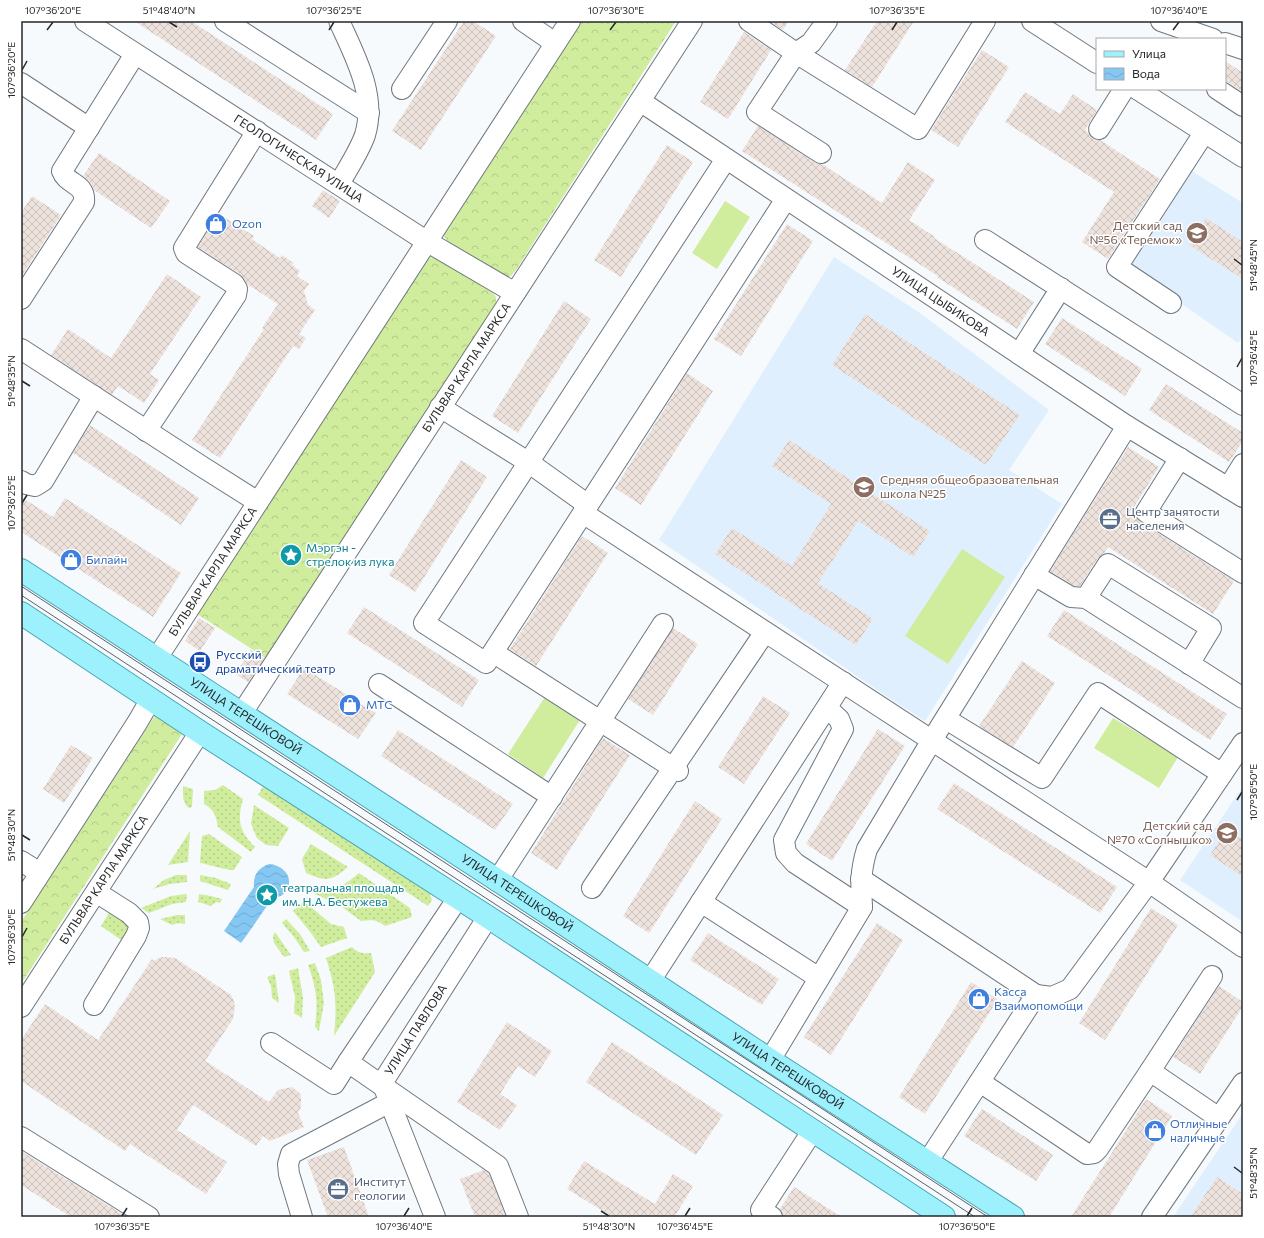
<svg xmlns="http://www.w3.org/2000/svg" width="1264" height="1238" viewBox="0 0 1264 1238" font-family="Commissioner,sans-serif">
  <defs>
    <pattern id="grass-dots" width="8" height="8" patternUnits="userSpaceOnUse"><rect width="8" height="8" fill="#d0ed9e"/><path d="M2 2h.1M6 6h.1" fill="none" stroke="#b2cb88" stroke-width="1.8" stroke-linecap="round"/></pattern>
    <pattern id="forest-crowns" width="20" height="18" patternUnits="userSpaceOnUse"><rect width="20" height="18" fill="#d0ed9e"/><path d="M2 6a3 3 0 1 1 6 0M12 15a3 3 0 1 1 6 0" fill="none" stroke="#b2cb88"/></pattern>
    <pattern id="water-waves" width="16" height="10" patternUnits="userSpaceOnUse"><rect width="16" height="10" fill="#84c7f3"/><path d="M0 5q4-4 8 0t8 0" fill="none" stroke="#72abd0"/></pattern>
    <pattern id="building-cross-hatch" width="8" height="8" patternUnits="userSpaceOnUse"><rect width="8" height="8" fill="#eee2dd"/><path d="M0 0l8 8M0 8l8-8" fill="none" stroke="#ccc2be"/></pattern>
  </defs>
  <rect width="100%" height="100%" fill="#f6fafd"/>
  <path fill="#e0effe" d="M1190 170 1243 203V336L1238 343 1134 271 1131 263Z
    M834 257 920 313 1049 410 1009 470 1062 504 925 721 886 696 659 540Z
    M1243 786V922L1180 880Z
    M1243 1113V1217H1173Z"/>
  <path fill="url(#grass-dots)" d="M265 783 429 891 432 900 428 906 258 795Z
    M223 785 243 799C237 820 239 831 255 847L251 852 218 827C216 816 214 809 204 804V791L215 790Z
    M183 786 193 789 192 807 189 808C182 803 183 795 183 786Z
    M254 805 289 828 278 846 266 845 257 838 251 824Z
    M190 831 188 862 168 865Z
    M209 834 242 857 234 870C229 871 207 864 200 863L202 836Z
    M311 844 348 867C332 881 326 882 306 873L302 859Z
    M359 873 410 908 412 917 385 926C376 919 372 920 361 921L338 904 308 891 310 886C333 893 341 888 359 873Z
    M176 875H187V882L170 884 153 889 164 880Z
    M200 875 216 878 231 884 228 890 200 881Z
    M187 894 186 902 172 904 149 913 141 908 171 896Z
    M199 894 211 896 222 899 220 903 216 902 211 906 198 902Z
    M304 901 331 924 344 927 347 938 321 947 308 929 293 911Z
    M110 911 129 922V929L124 942 101 926Z
    M177 915H185V924L178 923 172 925 160 919Z
    M286 919 300 934 310 951 304 952 294 937 282 923Z
    M275 932 291 955 284 957 274 943 273 936Z
    M352 947C358 953 363 954 371 953L375 972 334 1036C337 1004 336 989 326 958Z
    M315 963 321 980 324 1003 319 1031 315 1027C318 1001 317 990 308 965Z
    M298 968 303 998 302 1018 294 1013 295 997 289 971Z
    M275 974 279 1003 272 998 271 986 267 977Z"/>
  <path fill="url(#forest-crowns)" d="M581 21H676L516 270 511 276 507 277 448 242 444 236 443 233Z
    M429 257 438 259 493 293 496 297V303L269 660 197 614 424 261Z
    M157 715 183 732 182 734 21 984V922L154 717Z"/>
  <path fill="#d0ed9e" d="M725 201 750 217 717 269 692 253Z
    M962 549 1005 577 948 664 905 636Z
    M550 689 585 712 543 778 508 754Z
    M1113 718 1178 757 1159 788 1094 748Z"/>
  <path fill="url(#water-waves)" d="M269 864C283 865 296 878 285 892 281 898 273 897 270 902 260 915 251 930 241 943L224 931 254 887C253 875 258 868 269 864Z"/>
  <path fill="url(#building-cross-hatch)" d="M134 21H191L333 114 316 140Z
    M464 21H473L496 36 421 150 392 131Z
    M769 21H789L783 30Z
    M877 21H914L872 87 845 70Z
    M744 32 771 50 728 119 700 102Z
    M982 50 1009 67 958 147 931 130Z
    M1225 61 1243 73V92L1225 80Z
    M1025 92 1060 114 1073 94 1097 110 1085 130 1093 138 1100 140 1160 179 1108 259 1082 242 1114 192 1005 122Z
    M758 126 815 163 822 164 882 203 908 162 935 180 909 220 935 237 934 238 1034 302 1017 329 937 277 938 276 742 151Z
    M667 145 693 162 621 277 594 260Z
    M99 153 170 201 151 228 94 190 91 184 83 176Z
    M323 190 340 201 329 218 312 206Z
    M32 196 61 215 21 277V213Z
    M219 214 254 236 252 239 262 246 280 258 282 255 294 263 292 265 300 271 297 276 309 284 304 291 308 305 315 310 299 334 306 338 299 349 293 346 220 458 192 440 264 329 262 328 278 304 247 284 240 274 198 247Z
    M1206 218 1243 242V279L1189 245Z
    M787 224 813 241 741 356 714 339Z
    M167 274 201 297 150 374 159 380 144 403 118 386 112 395 51 355 68 329 111 358Z
    M564 301 591 319 518 433 492 416Z
    M865 314 1020 415 986 465 832 365Z
    M1062 318 1142 369 1125 396 1045 344Z
    M687 373 713 391 641 505 615 488Z
    M1166 384 1243 433V441L1229 462 1149 410Z
    M90 425 199 498 181 525 73 453Z
    M789 440 930 531 913 557 858 521 818 583 873 619 856 645 715 554 732 528 792 566 831 504 772 466Z
    M1128 447 1159 467 1130 513 1136 516 1140 522 1234 581 1213 614 1108 547 1104 553 1098 558 1080 586H1075L1050 571Z
    M461 460 487 477 415 592 389 575Z
    M21 497 53 517 65 498 181 573 153 617 21 532Z
    M582 536 608 553 536 666 510 649Z
    M364 607 479 680 462 707 347 633Z
    M1064 610 1227 714 1210 740 1047 636Z
    M199 618 215 628 200 651 185 641Z
    M673 628 698 644 653 715 628 699Z
    M251 650 264 659 248 682 235 674Z
    M1022 661 1055 683 1013 747 979 726Z
    M304 668 376 713 358 739 287 694Z
    M763 696 790 713 744 784 718 767Z
    M878 729 905 746 832 861 806 844Z
    M398 730 513 804 495 830 381 756Z
    M603 738 630 755 557 870 531 853Z
    M71 745 93 758 64 803 43 789Z
    M954 783 1117 887 1100 913 937 809Z
    M695 801 722 819 649 933 623 916Z
    M1227 829 1243 839V877L1210 855Z
    M1151 908 1178 925 1105 1040 1079 1023Z
    M877 923 903 940 831 1055 804 1037Z
    M708 933 779 979 762 1005 690 960Z
    M161 957H166L175 958 231 995 234 1001 235 1006 233 1019 205 1061 269 1102 278 1090 292 1087 301 1094V1107L298 1113 304 1127 270 1141 263 1136 256 1146 193 1105 177 1130 227 1162 206 1194 130 1144 125 1151 21 1081V1040L45 1004 98 1040 152 959 154 961Z
    M971 982 998 999 925 1114 899 1097Z
    M1219 986 1243 1002V1006L1200 1074 1173 1057Z
    M507 1022 552 1051 535 1077 518 1066 500 1094 517 1105 500 1130 457 1102Z
    M612 1042 723 1115 696 1155 586 1082Z
    M1146 1099 1172 1116 1109 1217H1071Z
    M982 1109 1053 1155 1036 1181 964 1136Z
    M344 1147 369 1217H328L307 1160Z
    M21 1151 127 1217H71L21 1185Z
    M584 1161 655 1204 673 1174 693 1186 675 1216 676 1217H613L567 1189Z
    M484 1170 489 1173 506 1217H475L460 1179Z
    M1217 1177 1243 1194V1217H1190Z
    M794 1187 842 1217H783L782 1212 780 1209Z"/>
  <g fill="none" stroke-linecap="round" stroke-linejoin="round">
    <g stroke="#6f777f" stroke-width="22">
      <g id="minor">
        <path id="s1" d="M85 21 426 241 515 293"/>
        <path d="M225 21 369 113"/>
        <path d="M523 21 555 43"/>
        <path d="M749 21 796 53 918 129 985 21"/>
        <path d="M1032 21 1097 63"/>
        <path d="M1161 21 1213 39"/>
        <path d="M1225 43 1243 49"/>
        <path d="M21 83 89 128"/>
        <path d="M402 89 447 21"/>
        <path d="M1137 89 1243 157"/>
        <path d="M1217 89 1243 106"/>
        <path id="s2" d="M640 101 1127 426 1243 497"/>
        <path d="M1099 129 1124 89"/>
        <path d="M821 153 757 112 796 53 811 43 827 21"/>
        <path d="M726 159 424 623 486 663 786 199"/>
        <path d="M339 184C348 168 359 152 365 135 377 96 355 56 339 21"/>
        <path d="M985 240 1243 405"/>
        <path d="M21 299 84 202C86 183 67 185 62 171L135 54"/>
        <path d="M1171 303 1117 267 1204 133"/>
        <path d="M21 349 201 466 258 502"/>
        <path d="M1019 354 1061 288"/>
        <path d="M440 407 528 462 588 505"/>
        <path d="M146 431 236 295 237 289 234 284 186 253 184 248 257 131"/>
        <path d="M1180 458 1146 512 1243 573"/>
        <path d="M21 481 26 484 35 486 43 481 94 396"/>
        <path d="M1228 488 1243 464"/>
        <path d="M583 513 1149 882 1243 947"/>
        <path d="M1034 575 1071 597 1086 598 1243 698"/>
        <path d="M1086 598 1108 564 1211 628 1189 664"/>
        <path id="s3" d="M157 658 570 21"/>
        <path d="M502 658 678 771"/>
        <path d="M379 684 552 797"/>
        <path d="M827 708 839 719 843 729 784 840 786 853 795 863 862 907"/>
        <path id="s4" d="M242 713 692 21"/>
        <path d="M946 719 1042 778 1098 693 1222 774"/>
        <path d="M21 861 40 873"/>
        <path d="M861 879 1036 995"/>
        <path d="M497 881 663 624"/>
        <path d="M592 888 765 632"/>
        <path d="M458 898 348 1062 498 1166 518 1217"/>
        <path d="M701 902 819 978"/>
        <path d="M21 903 137 723 151 699"/>
        <path d="M650 981 843 682"/>
        <path d="M94 1005 136 936 139 928 138 922 129 913 96 892"/>
        <path id="s5" d="M21 1007 200 732"/>
        <path d="M271 1043 334 1084 348 1062"/>
        <path d="M770 1060 862 907C861 884 860 872 867 849L932 740 1127 426"/>
        <path d="M1150 1071 1212 976"/>
        <path d="M980 1082 1087 1154 1094 1153 1098 1149 1150 1071 1219 1118"/>
        <path d="M21 1137 149 1217"/>
        <path d="M928 1161 1036 995 1052 997 1070 989 1149 882 1243 743"/>
        <path d="M302 1217 289 1174 288 1164 291 1154 390 1102"/>
        <path id="s6" d="M435 1217 385 1090 384 1080 488 917"/>
        <path d="M772 1217 761 1210 813 1130"/>
        <path d="M1152 1217 1243 1083"/>
      </g>
    </g>
    <g stroke="#49a4b2" stroke-width="24">
      <g id="major">
        <path id="s7" d="M21 570 508 887 770 1060 1013 1217"/>
        <path d="M21 613 200 732 488 917 944 1217"/>
      </g>
    </g>
    <use href="#minor" stroke="#fff" stroke-width="20"/>
    <use href="#major" stroke="#9df1fc" stroke-width="22"/>
    <path stroke="#5d6064" stroke-width="1" d="M21 586 988 1217
      M21 595 975 1217"/>
  </g>
  <path fill="none" stroke="#25282c" stroke-width="1.5" d="M169 22 177 27M47 30 53 22M329 30 334 22M610 30 616 22M892 30 897 22M1173 30 1179 22M22 70 27 61M1234 259 1242 265M1237 367 1242 358M22 381 30 386M22 503 27 495M1237 800 1242 792M22 835 30 840M22 937 27 928M1234 1167 1242 1173M601 1211 609 1216M122 1216 127 1208M404 1216 409 1208M685 1216 690 1208M967 1216 972 1208"/>
  <defs>
    <g id="shop-disc" transform="scale(1.15)"><circle r="9.5" fill="#3f7fe0" stroke="#fff"/><path d="M-5-2.5h2.3a2.7 3.5 0 0 1 5.4 0H5L5.5 6h-11ZM-1.5-2.5h3a1.5 2.3 0 0 0-3 0Z" fill="#fff"/></g>
    <g id="school-disc" transform="scale(1.15)"><circle r="9.5" fill="#8d6e63" stroke="#fff"/><path d="M0-5L7-2L0 1L-7-2ZM-4 1L0 2.5L4 1V4Q0 6-4 4Z" fill="#fff"/></g>
    <g id="office-disc" transform="scale(1.15)"><circle r="9.5" fill="#5c6f8a" stroke="#fff"/><path d="M-6-3h4V-5.5h4V-3h4V5H-6ZM-1-4.5V-3h2v-1.5ZM-6 0V1H6V0Z" fill="#fff"/></g>
    <g id="sight-disc" transform="scale(1.15)"><circle r="9.5" fill="#0f9aa8" stroke="#fff"/><path d="M0-6L1.8-2.2L6-1.7L2.9 1.2L3.7 5.4L0 3.3L-3.7 5.4L-2.9 1.2L-6-1.7L-1.8-2.2Z" fill="#fff"/></g>
    <g id="bus-disc" transform="scale(1.15)"><circle r="9.5" fill="#1a4fb4" stroke="#fff"/><path d="M-5-6H5V4H4V6H2V4H-2V6H-4V4H-5ZM-3.5-4V0h7V-4ZM-3.5 1.2v1.5H-2V1.2ZM2 1.2v1.5H3.5V1.2Z" fill="#fff"/></g>
  </defs>
  <g fill-rule="evenodd">
    <use href="#shop-disc" x="216" y="224"/>
    <use href="#school-disc" x="1197" y="233"/>
    <use href="#school-disc" x="864" y="487"/>
    <use href="#office-disc" x="1110" y="519"/>
    <use href="#sight-disc" x="291" y="555"/>
    <use href="#shop-disc" x="71" y="560"/>
    <use href="#bus-disc" x="200" y="662"/>
    <use href="#shop-disc" x="350" y="705"/>
    <use href="#school-disc" x="1227" y="833"/>
    <use href="#sight-disc" x="267" y="895"/>
    <use href="#shop-disc" x="979" y="999"/>
    <use href="#shop-disc" x="1155" y="1131"/>
    <use href="#office-disc" x="338" y="1189"/>
  </g>
  <g text-anchor="middle" stroke-width="3" stroke-linejoin="round" paint-order="stroke">
    <g font-size="12" fill="#25282c" stroke="#fff">
      <text dy="4" stroke="none"><textPath href="#s1" startOffset="254">ГЕОЛОГИЧЕСКАЯ УЛИЦА</textPath></text>
      <text dy="4" stroke="none"><textPath href="#s2" startOffset="361">УЛИЦА ЦЫБИКОВА</textPath></text>
      <text dy="4" stroke="none"><textPath href="#s4" startOffset="412">БУЛЬВАР КАРЛА МАРКСА</textPath></text>
      <text dy="4" stroke="none"><textPath href="#s3" startOffset="103">БУЛЬВАР КАРЛА МАРКСА</textPath></text>
      <text dy="4" stroke="none"><textPath href="#s7" startOffset="268">УЛИЦА ТЕРЕШКОВОЙ</textPath></text>
      <text dy="4" stroke="none"><textPath href="#s5" startOffset="152">БУЛЬВАР КАРЛА МАРКСА</textPath></text>
      <text dy="4" stroke="none"><textPath href="#s7" startOffset="592">УЛИЦА ТЕРЕШКОВОЙ</textPath></text>
      <text dy="4" stroke="none"><textPath href="#s6" startOffset="206">УЛИЦА ПАВЛОВА</textPath></text>
      <text dy="4" stroke="none"><textPath href="#s7" startOffset="916">УЛИЦА ТЕРЕШКОВОЙ</textPath></text>
    </g>
    <g font-size="12" fill="#366cbe" stroke="#fff" text-anchor="start">
      <text x="232" y="228">Ozon</text>
      <text x="86" y="564">Билайн</text>
      <text x="366" y="709">МТС</text>
      <text x="994" y="996">Касса<tspan x="994" dy="14">Взаимопомощи</tspan></text>
      <text x="1170" y="1128">Отличные<tspan x="1170" dy="14">наличные</tspan></text>
    </g>
    <g font-size="12" fill="#785e54" stroke="#fff" text-anchor="end">
      <text x="1182" y="230">Детский сад<tspan x="1182" dy="14">№56 «Теремок»</tspan></text>
      <text x="880" y="484" text-anchor="start">Средняя общеобразовательная<tspan x="880" dy="14">школа №25</tspan></text>
      <text x="1212" y="830">Детский сад<tspan x="1212" dy="14">№70 «Солнышко»</tspan></text>
    </g>
    <g font-size="12" fill="#4e5e75" stroke="#fff" text-anchor="start">
      <text x="1126" y="516">Центр занятости<tspan x="1126" dy="14">населения</tspan></text>
      <text x="354" y="1186">Институт<tspan x="354" dy="14">геологии</tspan></text>
    </g>
    <g font-size="12" fill="#0d838f" stroke="#fff" text-anchor="start">
      <text x="306" y="552">Мэргэн -<tspan x="306" dy="14">стрелок из лука</tspan></text>
      <text x="282" y="892">театральная площадь<tspan x="282" dy="14">им. Н.А. Бестужева</tspan></text>
    </g>
    <g font-size="12" fill="#164399" stroke="#fff" text-anchor="start">
      <text x="216" y="659">Русский<tspan x="216" dy="14">драматический театр</tspan></text>
    </g>
  </g>
  <rect width="1264" height="1238" fill="none" stroke="#ffffff" stroke-width="44"/>
  <rect x="1096" y="38" width="130" height="52" fill="#ffffff" stroke="#a8a9ab"/>
  <rect x="1104" y="51" width="20" height="6" fill="#9df1fc" stroke="#a8a9ab"/>
  <text x="1132" y="58" font-size="12" fill="#25282c">Улица</text>
  <rect x="1104" y="68" width="20" height="12" fill="url(#water-waves)" stroke="#a8a9ab"/>
  <text x="1132" y="78" font-size="12" fill="#25282c">Вода</text>
  <rect x="22" y="22" width="1220" height="1194" fill="none" stroke="#25282c" stroke-width="1.5"/>
  <g font-size="10" text-anchor="middle" fill="#25282c">
    <text x="53" y="14">107°36'20"E</text>
    <text x="169" y="14">51°48'40"N</text>
    <text x="334" y="14">107°36'25"E</text>
    <text x="616" y="14">107°36'30"E</text>
    <text x="897" y="14">107°36'35"E</text>
    <text x="1179" y="14">107°36'40"E</text>
    <text transform="translate(11 70) rotate(-90)" y="4">107°36'20"E</text>
    <text transform="translate(1253 265) rotate(-90)" y="4">51°48'45"N</text>
    <text transform="translate(1253 358) rotate(-90)" y="4">107°36'45"E</text>
    <text transform="translate(11 381) rotate(-90)" y="4">51°48'35"N</text>
    <text transform="translate(11 503) rotate(-90)" y="4">107°36'25"E</text>
    <text transform="translate(1253 792) rotate(-90)" y="4">107°36'50"E</text>
    <text transform="translate(11 835) rotate(-90)" y="4">51°48'30"N</text>
    <text transform="translate(11 937) rotate(-90)" y="4">107°36'30"E</text>
    <text transform="translate(1253 1173) rotate(-90)" y="4">51°48'35"N</text>
    <text x="122" y="1230">107°36'35"E</text>
    <text x="404" y="1230">107°36'40"E</text>
    <text x="609" y="1230">51°48'30"N</text>
    <text x="685" y="1230">107°36'45"E</text>
    <text x="967" y="1230">107°36'50"E</text>
  </g>
</svg>
